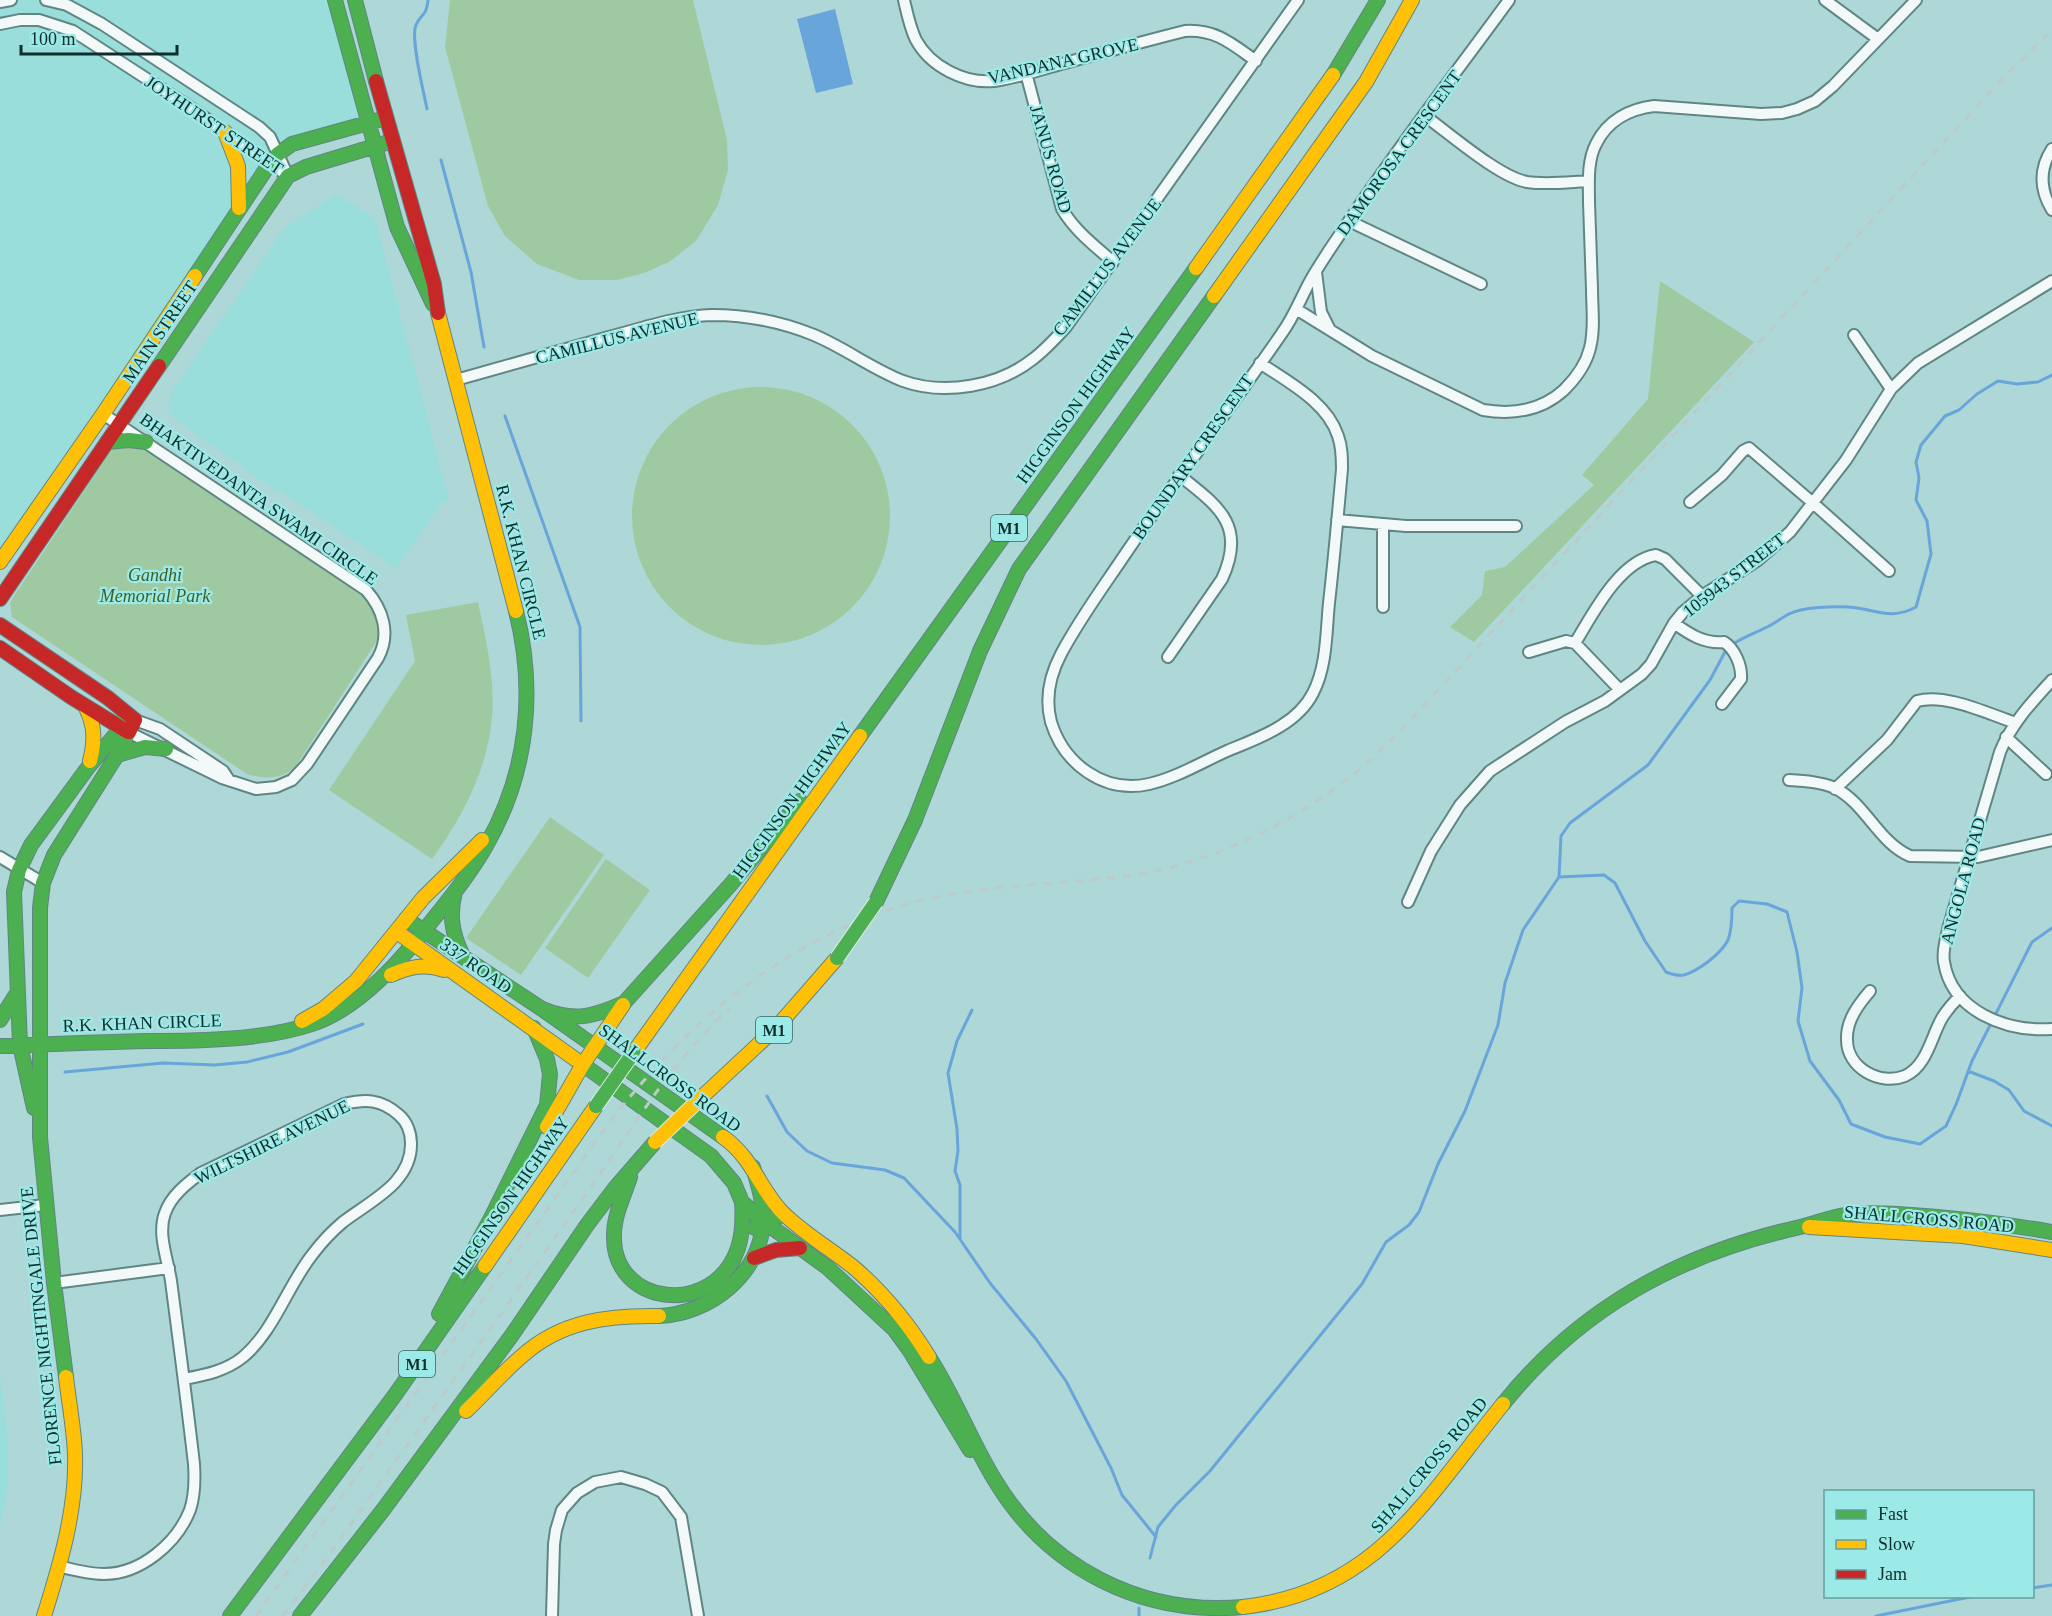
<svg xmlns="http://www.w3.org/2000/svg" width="2052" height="1616" viewBox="0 0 2052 1616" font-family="'Times New Roman',serif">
  <rect width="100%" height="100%" fill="#aed8d7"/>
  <path fill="#99dedb" d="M0 0H334L367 124 278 154 0 561Z
    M336 194 371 216 376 222 449 500 441 504 396 569 280 491 278 492 185 427 175 419 168 409 171 393 284 228Z
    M0 1374 7 1433V1492L0 1527Z"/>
  <path fill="#9fc9a0" d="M450 0H693L727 140 728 170 718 205 696 241 669 262 644 273 617 280H579L537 264 505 236 488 206 445 47Z
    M1660 281 1754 342 1474 642 1450 627 1482 595 1485 571 1505 567 1594 485 1582 475 1648 399Z
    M632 516a129 129 0 1 1 258 0a129 129 0 1 1-258 0Z
    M115 445 141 446 362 594C373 607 381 621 378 639L296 766C282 780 265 779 247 774L12 617 10 603 14 596Z
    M478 602C486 640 495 678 492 716 488 769 462 818 432 859L329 790 415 661 406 615Z
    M550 817 604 855 521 975 466 938Z
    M606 859 650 890 588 978 545 948Z"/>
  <path fill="#68a5da" d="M835 9 853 84 816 93 797 19Z"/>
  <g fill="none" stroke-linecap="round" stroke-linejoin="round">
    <path stroke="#68a5da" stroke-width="3" d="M427 109C424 93 410 38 416 25 421 13 426 18 428 0
      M441 160 471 272 484 347
      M505 416 580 627 581 721
      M1733 644C1744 637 1753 634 1765 628 1774 624 1781 618 1789 614 1802 607 1834 606 1849 607 1876 609 1890 621 1916 607L1931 554 1927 521 1916 500 1919 478 1916 462 1921 445 1945 416 1959 410 1977 394 1998 381 2017 384 2038 382 2052 375
      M1559 877 1604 875 1615 883 1645 941 1666 972C1671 974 1679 976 1684 975 1698 971 1721 954 1728 940 1732 930 1732 919 1732 908L1739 901 1767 904 1787 912 1797 952 1802 988 1798 1021 1810 1061 1839 1100 1851 1124 1885 1137 1920 1144 1946 1126 1957 1102 1972 1061 2032 942 2052 928
      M1968 1071 1994 1081 2009 1090 2024 1111 2052 1126
      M65 1072 163 1063 215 1065 247 1062 288 1052 363 1024
      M767 1096 787 1132 807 1151 832 1163 885 1170 904 1178 955 1232 990 1283 1036 1339 1066 1381 1111 1468 1122 1495 1156 1537
      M960 1239V1185L955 1171 958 1151 957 1129 948 1073 957 1041 972 1010
      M1150 1558 1158 1527 1175 1506 1210 1471 1362 1284 1386 1242 1409 1225 1419 1212 1438 1164 1465 1111 1498 1025 1505 983 1523 930 1559 877 1561 836 1570 823 1648 765 1710 680 1726 650
      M2032 1588 2052 1585
      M1139 1608V1616
      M1876 1616 1975 1596"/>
    <g stroke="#608684" stroke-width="14">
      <path id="street" d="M46 0 67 5 102 24 259 127 270 137 287 174
        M904 0C907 13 910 28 916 40 930 66 964 84 994 81 1017 78 1042 69 1065 63 1105 52 1145 41 1185 31 1216 29 1232 44 1256 61
        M1825 0 1878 39
        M0 2 11 0
        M0 24 20 20H39L73 31 184 103 288 176
        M1026 73 1062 209C1075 231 1094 245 1113 262
        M1425 116C1450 134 1499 177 1527 182 1547 185 1569 182 1589 181
        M2052 149C2039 169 2040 190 2052 210
        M1349 221 1481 284
        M1316 272 1321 312 1329 328
        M1296 309 1372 356 1483 410C1513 415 1541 411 1564 390 1576 378 1586 365 1590 348 1595 329 1592 308 1592 289 1591 260 1590 231 1589 202 1589 184 1587 161 1596 144 1607 121 1629 109 1654 106L1761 114 1782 113 1797 109 1815 101 1833 86 1916 0
        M1854 335 1891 389
        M1260 363C1288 382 1327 402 1338 436 1342 447 1342 458 1342 469 1338 514 1334 559 1329 603 1326 633 1327 666 1313 693 1297 725 1258 738 1227 751 1202 762 1176 778 1149 784 1104 794 1064 764 1051 722 1045 699 1050 675 1061 654 1080 618 1104 586 1126 553 1177 478 1231 407 1282 333 1293 318 1300 300 1309 283 1320 263 1334 243 1347 224 1398 147 1455 74 1509 0
        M456 380C506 366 555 352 605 338 640 329 676 316 712 315 747 315 782 322 814 335 845 348 872 369 903 381 945 396 999 386 1033 359 1045 350 1056 338 1066 327L1298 0
        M103 414 366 590C383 609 391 634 378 658L307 764 292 780 276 787 256 789 222 778 128 732
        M1690 502 1722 475 1743 451 1749 448 1813 503 1889 571
        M1337 520 1406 526H1516
        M1383 607V524
        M1674 623C1689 634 1704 644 1724 642 1735 649 1742 666 1741 679L1722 704
        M1529 652 1566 641 1575 643
        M1168 657 1222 579C1247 525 1218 506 1179 475
        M2052 680C2032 702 2011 724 2000 752L1948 929C1946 940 1942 951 1944 962 1952 1012 2007 1032 2052 1029
        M1620 690 1575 643C1593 614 1619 561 1656 555L1665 559 1702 596
        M135 720 160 729 223 771 229 780
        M2006 737 2046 774
        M1789 780C1805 781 1821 782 1835 788 1866 804 1878 842 1910 856L1978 857 2052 840
        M1835 789 1887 740 1917 701C1946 693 1988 714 2016 723
        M0 857 43 883
        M1408 902 1431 851 1460 805 1490 771 1565 722 1605 701 1642 674 1651 664 1674 623 1683 612 1702 596 1758 560 1790 532 1846 460 1891 389 1918 363 2052 281
        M1870 991C1858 1005 1846 1021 1847 1040 1847 1068 1880 1086 1905 1076 1927 1066 1931 1037 1942 1018 1947 1010 1953 1003 1960 996
        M0 1210 45 1205
        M54 1283 169 1268
        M58 1566C74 1570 88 1574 104 1574 141 1574 177 1543 190 1510 195 1495 195 1479 194 1464 187 1403 179 1342 171 1281 168 1260 157 1234 165 1213 171 1196 186 1184 201 1173L344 1104C366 1099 381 1099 399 1115 407 1122 411 1133 411 1143 412 1183 370 1201 343 1222 331 1232 321 1243 312 1255 287 1287 274 1331 243 1357 226 1371 205 1375 184 1379
        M552 1616 554 1544 556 1530 562 1510 577 1493 595 1482 621 1477 645 1484 662 1492 681 1517 698 1616"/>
    </g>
    <g stroke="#608684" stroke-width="16">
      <path id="fast" d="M335 0 397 227 433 304
        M355 0 376 81
        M1333 75 1378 0
        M195 276 270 163 278 154 292 144 386 118
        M159 366 288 176 306 167 392 141
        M107 442 129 440 146 442
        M860 736 1196 268
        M117 755 145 747 166 749
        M455 892C449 915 452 933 462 954
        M876 902 915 820 980 651 1019 569 1214 296
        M406 919 542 1009 723 1137
        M542 1009C574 1022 593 1017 624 1003L731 884 800 801
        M0 1020 17 993
        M0 1046C50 1044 100 1042 150 1041 200 1041 265 1040 312 1024 355 1010 396 966 423 932 445 904 470 875 487 844 528 772 536 690 516 611
        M575 1059 711 1156 734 1183 742 1202 763 1221 828 1268 894 1329 910 1351 970 1450
        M34 1108 20 1045 14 892 19 870 31 845 89 766 116 734 125 719
        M630 1177C624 1196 614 1215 614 1235 612 1307 715 1318 738 1248 743 1233 743 1217 742 1202
        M755 1228 770 1218 785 1215
        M439 1314 491 1218 547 1105 550 1074 547 1059 534 1028
        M659 1316C710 1314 761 1274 763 1221 764 1202 758 1185 753 1167
        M929 1357C955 1397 971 1442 996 1482 1048 1568 1142 1616 1243 1607
        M66 1377 54 1283 40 1137V908L43 883 54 855 117 755 129 732
        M1503 1404C1580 1308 1678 1255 1796 1228 1816 1224 1834 1215 1854 1214 1873 1212 1893 1214 1912 1215 1959 1218 2006 1224 2052 1232
        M230 1616 395 1395 485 1266
        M300 1616 383 1510 512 1335 587 1225 615 1188 655 1142"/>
    </g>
    <g stroke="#608684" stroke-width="16">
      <path id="slow" d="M225 132 238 166 239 208
        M1196 268 1333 75
        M1214 296 1366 82 1412 0
        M438 313 516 611
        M0 562 103 414 195 276
        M86 708C95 726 95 741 90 761
        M397 932 575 1059
        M391 975C409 967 425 963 444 970
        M302 1021 323 1009 356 981 423 898 482 840
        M634 1052 860 736
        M704 1095 776 1028 837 958
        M547 1127 583 1064 623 1005
        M723 1137C753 1158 759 1188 782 1212 803 1233 829 1248 852 1266 883 1292 908 1323 929 1357
        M1809 1227 1963 1236 2052 1250
        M485 1266 596 1106
        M466 1411C485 1393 502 1373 522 1356 561 1321 608 1315 659 1316
        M1243 1607C1377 1592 1426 1498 1503 1404
        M44 1616C60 1565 77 1509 75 1454 74 1429 69 1403 66 1377"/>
    </g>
    <g stroke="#608684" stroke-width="16">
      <path id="jam" d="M376 81 434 284 438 313
        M0 599 159 366
        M0 625 108 698 135 720 129 732
        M0 648 71 697 128 732
        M754 1258 776 1250 800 1248"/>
    </g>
    <use href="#street" stroke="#f3f9f9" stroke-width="10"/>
    <use href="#fast" stroke="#4caf50" stroke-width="14"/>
    <use href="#slow" stroke="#ffc107" stroke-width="14"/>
    <use href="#jam" stroke="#c62828" stroke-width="14"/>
    <path stroke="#bdcaca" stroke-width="3" stroke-dasharray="8 8" stroke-linecap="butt" d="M256 1616 609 1123C683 1027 779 944 897 907 970 884 1049 886 1125 876 1210 865 1293 824 1359 770 1385 748 1407 723 1430 699L2003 78 2052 30
      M282 1616C324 1564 361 1509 400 1455 460 1371 521 1286 581 1201 629 1135 668 1064 730 1008"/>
    <g stroke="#dbeded" stroke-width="16" stroke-linecap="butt">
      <path id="fast-bridge" d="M837 958 876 902
        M596 1106 634 1052"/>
    </g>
    <g stroke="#dbeded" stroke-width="16" stroke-linecap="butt">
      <path id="slow-bridge" d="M655 1142 704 1095"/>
    </g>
    <use href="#fast-bridge" stroke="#4caf50" stroke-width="14"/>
    <use href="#slow-bridge" stroke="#ffc107" stroke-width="14"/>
  </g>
  <g text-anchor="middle" stroke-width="4.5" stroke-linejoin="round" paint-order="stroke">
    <g fill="#9ceae7" stroke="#386665" stroke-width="1.5">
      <rect x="991" y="515" width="36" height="26" rx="4.5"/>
      <rect x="756" y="1017" width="36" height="26" rx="4.5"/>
      <rect x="399" y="1351" width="36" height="26" rx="4.5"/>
    </g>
    <g font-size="16" font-weight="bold" fill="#0d2e2d">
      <text x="1009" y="534">M1</text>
      <text x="774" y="1036">M1</text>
      <text x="417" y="1370">M1</text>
    </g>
    <g font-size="18" fill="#0d2e2d" stroke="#9ceae7">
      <text transform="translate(1063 61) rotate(-13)" y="6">VANDANA GROVE</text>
      <text transform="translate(214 125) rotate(34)" y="6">JOYHURST STREET</text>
      <text transform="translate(1399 153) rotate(-54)" y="6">DAMOROSA CRESCENT</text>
      <text transform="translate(1051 159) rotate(74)" y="6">JANUS ROAD</text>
      <text transform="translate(1107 267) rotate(-53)" y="6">CAMILLUS AVENUE</text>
      <text transform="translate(160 332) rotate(-56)" y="6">MAIN STREET</text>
      <text transform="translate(617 338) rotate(-14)" y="6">CAMILLUS AVENUE</text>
      <text transform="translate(1076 405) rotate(-54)" y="6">HIGGINSON HIGHWAY</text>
      <text transform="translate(1193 457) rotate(-55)" y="6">BOUNDARY CRESCENT</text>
      <text transform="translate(259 499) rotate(35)" y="6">BHAKTIVEDANTA SWAMI CIRCLE</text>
      <text transform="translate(521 562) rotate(76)" y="6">R.K. KHAN CIRCLE</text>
      <text transform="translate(1734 575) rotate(-38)" y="6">105943 STREET</text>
      <text transform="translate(792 800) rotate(-54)" y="6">HIGGINSON HIGHWAY</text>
      <text transform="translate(1963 881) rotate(-75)" y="6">ANGOLA ROAD</text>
      <text transform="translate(476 966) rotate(35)" y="6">337 ROAD</text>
      <text transform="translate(142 1023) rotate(-2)" y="6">R.K. KHAN CIRCLE</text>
      <text transform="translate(670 1078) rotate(36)" y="6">SHALLCROSS ROAD</text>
      <text transform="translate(272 1142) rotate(-26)" y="6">WILTSHIRE AVENUE</text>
      <text transform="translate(511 1196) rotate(-55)" y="6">HIGGINSON HIGHWAY</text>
      <text transform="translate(1929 1219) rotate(5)" y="6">SHALLCROSS ROAD</text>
      <text transform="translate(41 1326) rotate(-96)" y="6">FLORENCE NIGHTINGALE DRIVE</text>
      <text transform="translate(1429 1465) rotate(-50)" y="6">SHALLCROSS ROAD</text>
    </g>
    <g font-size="18" font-style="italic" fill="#3d5f1f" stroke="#9ceae7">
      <text x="155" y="581">Gandhi<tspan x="155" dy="21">Memorial Park</tspan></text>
    </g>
  </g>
  <rect x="1824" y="1490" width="210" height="108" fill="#9ceae7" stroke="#639f9d" stroke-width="1.5"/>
  <rect x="1836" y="1510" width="30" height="9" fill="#4caf50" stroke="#639f9d" stroke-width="1.5"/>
  <text x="1878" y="1520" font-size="18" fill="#0d2e2d">Fast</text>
  <rect x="1836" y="1540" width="30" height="9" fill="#ffc107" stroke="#639f9d" stroke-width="1.5"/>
  <text x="1878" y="1550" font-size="18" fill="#0d2e2d">Slow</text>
  <rect x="1836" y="1570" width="30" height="9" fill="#c62828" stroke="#639f9d" stroke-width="1.5"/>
  <text x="1878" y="1580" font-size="18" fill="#0d2e2d">Jam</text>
  <path d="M21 45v9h156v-9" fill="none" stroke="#0d2e2d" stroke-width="3"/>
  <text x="30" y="45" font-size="18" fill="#0d2e2d" stroke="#9ceae7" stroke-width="4.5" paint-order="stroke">100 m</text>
</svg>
